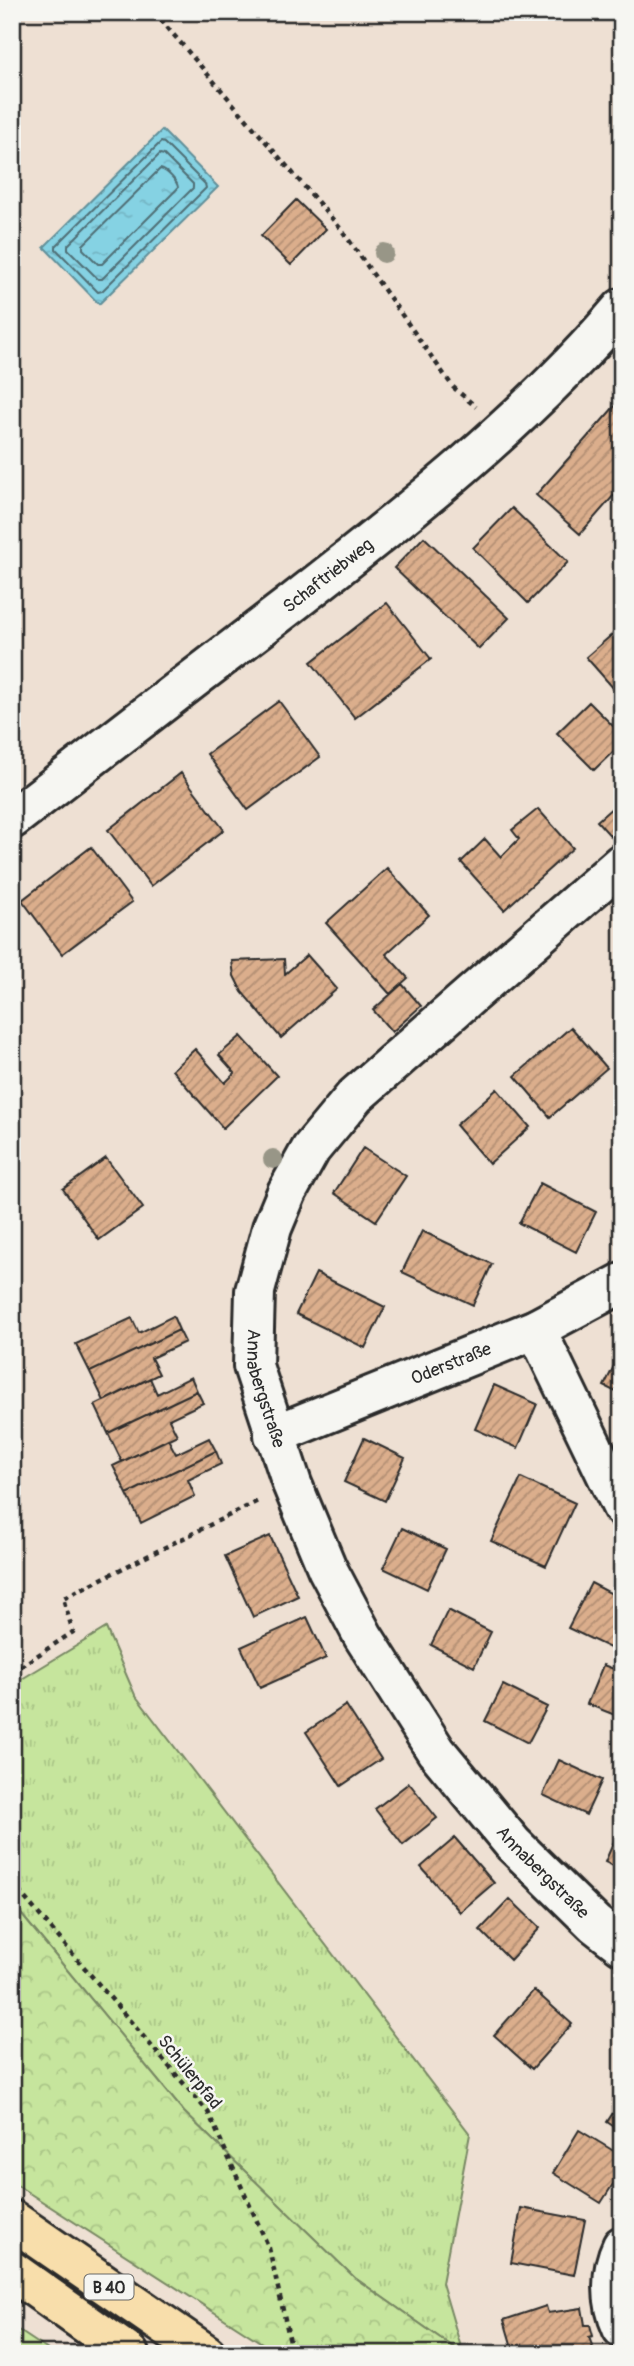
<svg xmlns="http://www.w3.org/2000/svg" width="634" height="2366" viewBox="0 0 634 2366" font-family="Pangolin,sans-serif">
  <defs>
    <pattern id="grass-tufts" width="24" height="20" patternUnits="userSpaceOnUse" patternTransform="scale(1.75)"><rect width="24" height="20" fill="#c6e59d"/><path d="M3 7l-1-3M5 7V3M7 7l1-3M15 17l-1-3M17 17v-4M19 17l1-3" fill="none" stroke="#aac587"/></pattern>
    <pattern id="forest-crowns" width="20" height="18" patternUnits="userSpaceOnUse" patternTransform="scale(1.75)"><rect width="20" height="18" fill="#c6e59d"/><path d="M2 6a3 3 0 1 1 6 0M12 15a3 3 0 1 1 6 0" fill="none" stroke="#aac587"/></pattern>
    <pattern id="water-ripples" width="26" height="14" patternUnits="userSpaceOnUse" patternTransform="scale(1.75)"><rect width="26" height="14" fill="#85d2e3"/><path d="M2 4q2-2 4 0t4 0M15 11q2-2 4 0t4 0" fill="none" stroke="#73b4c3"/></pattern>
    <pattern id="building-hatch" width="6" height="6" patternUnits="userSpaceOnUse" patternTransform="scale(1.75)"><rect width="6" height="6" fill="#dbae8c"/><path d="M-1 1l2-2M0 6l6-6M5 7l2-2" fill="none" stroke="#b28e73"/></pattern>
  </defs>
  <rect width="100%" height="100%" fill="#eee0d3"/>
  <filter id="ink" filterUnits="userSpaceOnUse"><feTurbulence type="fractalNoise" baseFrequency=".0143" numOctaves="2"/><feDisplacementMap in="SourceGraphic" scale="14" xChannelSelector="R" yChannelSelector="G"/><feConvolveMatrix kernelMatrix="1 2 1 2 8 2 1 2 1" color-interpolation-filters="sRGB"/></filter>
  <g filter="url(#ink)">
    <path fill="url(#grass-tufts)" stroke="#788864" stroke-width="2" d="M106 1628 135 1695 470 2134 442 2283 463 2354 355 2278 184 2112 12 1903V1685Z"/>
    <path fill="url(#forest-crowns)" stroke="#788864" stroke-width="2" d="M12 1903 184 2112 355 2278 463 2354H279L12 2182Z
      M12 2326 54 2354H12Z"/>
    <path fill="url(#water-ripples)" stroke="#618f99" stroke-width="2" d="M162 130 218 187 99 304 44 247Z"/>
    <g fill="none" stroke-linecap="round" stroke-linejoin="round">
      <path stroke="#4f6e75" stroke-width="2" d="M161 142 164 143 205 184 206 188 102 291 98 292 56 249V246Z
        M160 154 164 155 193 184V188L102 279H98L68 249V245Z
        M160 169C167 170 178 182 178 188L102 264H98L83 249V245Z"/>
    </g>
    <path fill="url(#building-hatch)" stroke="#2b2b2b" stroke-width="2" d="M296 200 326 229 291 265 261 236Z
      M622 398V486L580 534 536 495Z
      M512 508 568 562 528 603 473 548Z
      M424 537 509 618 479 649 394 568Z
      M387 603 431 659 355 718 311 662Z
      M614 633 622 642V698L586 657Z
      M279 701 320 757 248 810 207 754Z
      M589 702 622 735V743L594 770 557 733Z
      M181 773 224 830 151 886 108 830Z
      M622 799V834L614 840 597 821Z
      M538 809 573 848 504 910 461 862 485 839 501 857 519 839 512 830Z
      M91 847 132 902 62 954 22 900Z
      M387 868 429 915 386 954 408 978 390 994 326 923Z
      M307 955 337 989 281 1038 242 992 234 976 232 961 284 959 285 974Z
      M622 972V990L613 980Z
      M402 984 421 1006 392 1032 373 1010Z
      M571 1027 607 1068 550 1117 515 1076Z
      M241 1036 277 1076 223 1128 172 1070 195 1049 225 1083 235 1073 219 1055Z
      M497 1089 530 1127 489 1164 456 1125Z
      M363 1148 406 1176 376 1221 334 1193Z
      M106 1158 143 1208 99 1240 63 1189Z
      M540 1183 596 1212 576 1252 519 1223Z
      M422 1231 492 1264 473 1305 402 1272Z
      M316 1273 385 1307 365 1348 296 1314Z
      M173 1316 179 1330 90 1372 76 1344 132 1318 139 1333Z
      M179 1330 185 1342 151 1358 159 1374 104 1401 90 1372Z
      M622 1350V1395L604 1386Z
      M191 1377 197 1391 108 1433 95 1405 150 1378 157 1394Z
      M494 1385 537 1404 518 1448 475 1429Z
      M197 1391 203 1403 169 1419 177 1435 122 1462 108 1433Z
      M209 1438 216 1451 127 1494 113 1466 168 1439 176 1454Z
      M364 1438 405 1458 385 1501 344 1482Z
      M216 1451 221 1464 188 1480 195 1496 141 1523 127 1494Z
      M521 1478 575 1503 546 1566 491 1541Z
      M402 1528 446 1549 427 1589 383 1568Z
      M270 1536 298 1596 253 1617 225 1556Z
      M591 1583 622 1599V1629L612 1649 568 1628Z
      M448 1610 491 1632 474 1667 431 1645Z
      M307 1617 326 1658 260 1688 241 1647Z
      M603 1665 622 1672 620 1717 587 1704Z
      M503 1685 547 1707 528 1743 485 1721Z
      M346 1705 381 1759 341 1786 306 1732Z
      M559 1760 602 1780 586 1815 543 1795Z
      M409 1783 437 1818 403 1845 375 1809Z
      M622 1823V1870L605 1862Z
      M455 1838 494 1883 460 1912 421 1867Z
      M510 1899 540 1928 510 1960 480 1930Z
      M534 1990 572 2024 532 2069 494 2035Z
      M622 2099V2132L607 2122Z
      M579 2130 622 2156V2170L601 2203 553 2173Z
      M521 2208 585 2220 574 2275 511 2263Z
      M546 2306 548 2313 582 2308 585 2325H590L593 2336 589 2337 595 2354H514L504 2320Z"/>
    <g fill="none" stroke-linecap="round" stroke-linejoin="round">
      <g stroke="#2b2b2b" stroke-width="44">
        <g id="minor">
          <path id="s1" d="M12 819C105 747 197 676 290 605 407 514 525 422 622 308"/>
          <path id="s2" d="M622 863 355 1096 311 1149 287 1192 272 1228 255 1291 253 1366 292 1484 327 1568 363 1636 436 1751 513 1844 595 1924 622 1945"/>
          <path d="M536 1329 622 1507"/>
          <path id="s3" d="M274 1435 536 1329 622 1283"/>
          <path d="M622 2246C610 2271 610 2302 622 2328"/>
        </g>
      </g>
      <g stroke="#2b2b2b" stroke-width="44">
        <path id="highway" d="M12 2220 206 2354
          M12 2271 129 2354"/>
      </g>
      <path stroke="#2b2b2b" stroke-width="4.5" stroke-dasharray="5 5" stroke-linecap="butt" d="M154 12 341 229 453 387 476 407
        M12 1672 73 1632 63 1598 260 1500
        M12 1883 208 2112 269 2248 291 2346 296 2354"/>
      <use href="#minor" stroke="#f6f6f2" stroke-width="38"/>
      <use href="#highway" stroke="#f8deab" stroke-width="38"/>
    </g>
    <g fill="#989687">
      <circle cx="384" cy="253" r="10"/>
      <circle cx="273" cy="1159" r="10"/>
    </g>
  </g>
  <g text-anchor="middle" stroke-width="5" stroke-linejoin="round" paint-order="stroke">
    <rect fill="#f6f6f2" stroke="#686867" stroke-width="2" x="84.5" y="2274.5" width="49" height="25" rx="5"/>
    <g font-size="16" font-weight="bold" fill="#2b2b2b">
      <text x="109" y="2293">B 40</text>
    </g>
    <g font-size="18" fill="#2b2b2b" stroke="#f6f6f2">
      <text dy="6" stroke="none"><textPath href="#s1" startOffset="399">Schaftriebweg</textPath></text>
      <text dy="6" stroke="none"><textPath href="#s3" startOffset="191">Oderstraße</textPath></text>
      <text dy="6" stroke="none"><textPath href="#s2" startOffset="676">Annabergstraße</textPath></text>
      <text dy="6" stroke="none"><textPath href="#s2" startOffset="1242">Annabergstraße</textPath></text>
      <text transform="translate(190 2072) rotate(51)" y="6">Schülerpfad</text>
    </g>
  </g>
  <rect width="634" height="2366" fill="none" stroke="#f6f6f2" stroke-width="42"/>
  <rect x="21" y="21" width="592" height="2324" fill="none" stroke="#2b2b2b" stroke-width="2.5" filter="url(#ink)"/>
</svg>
